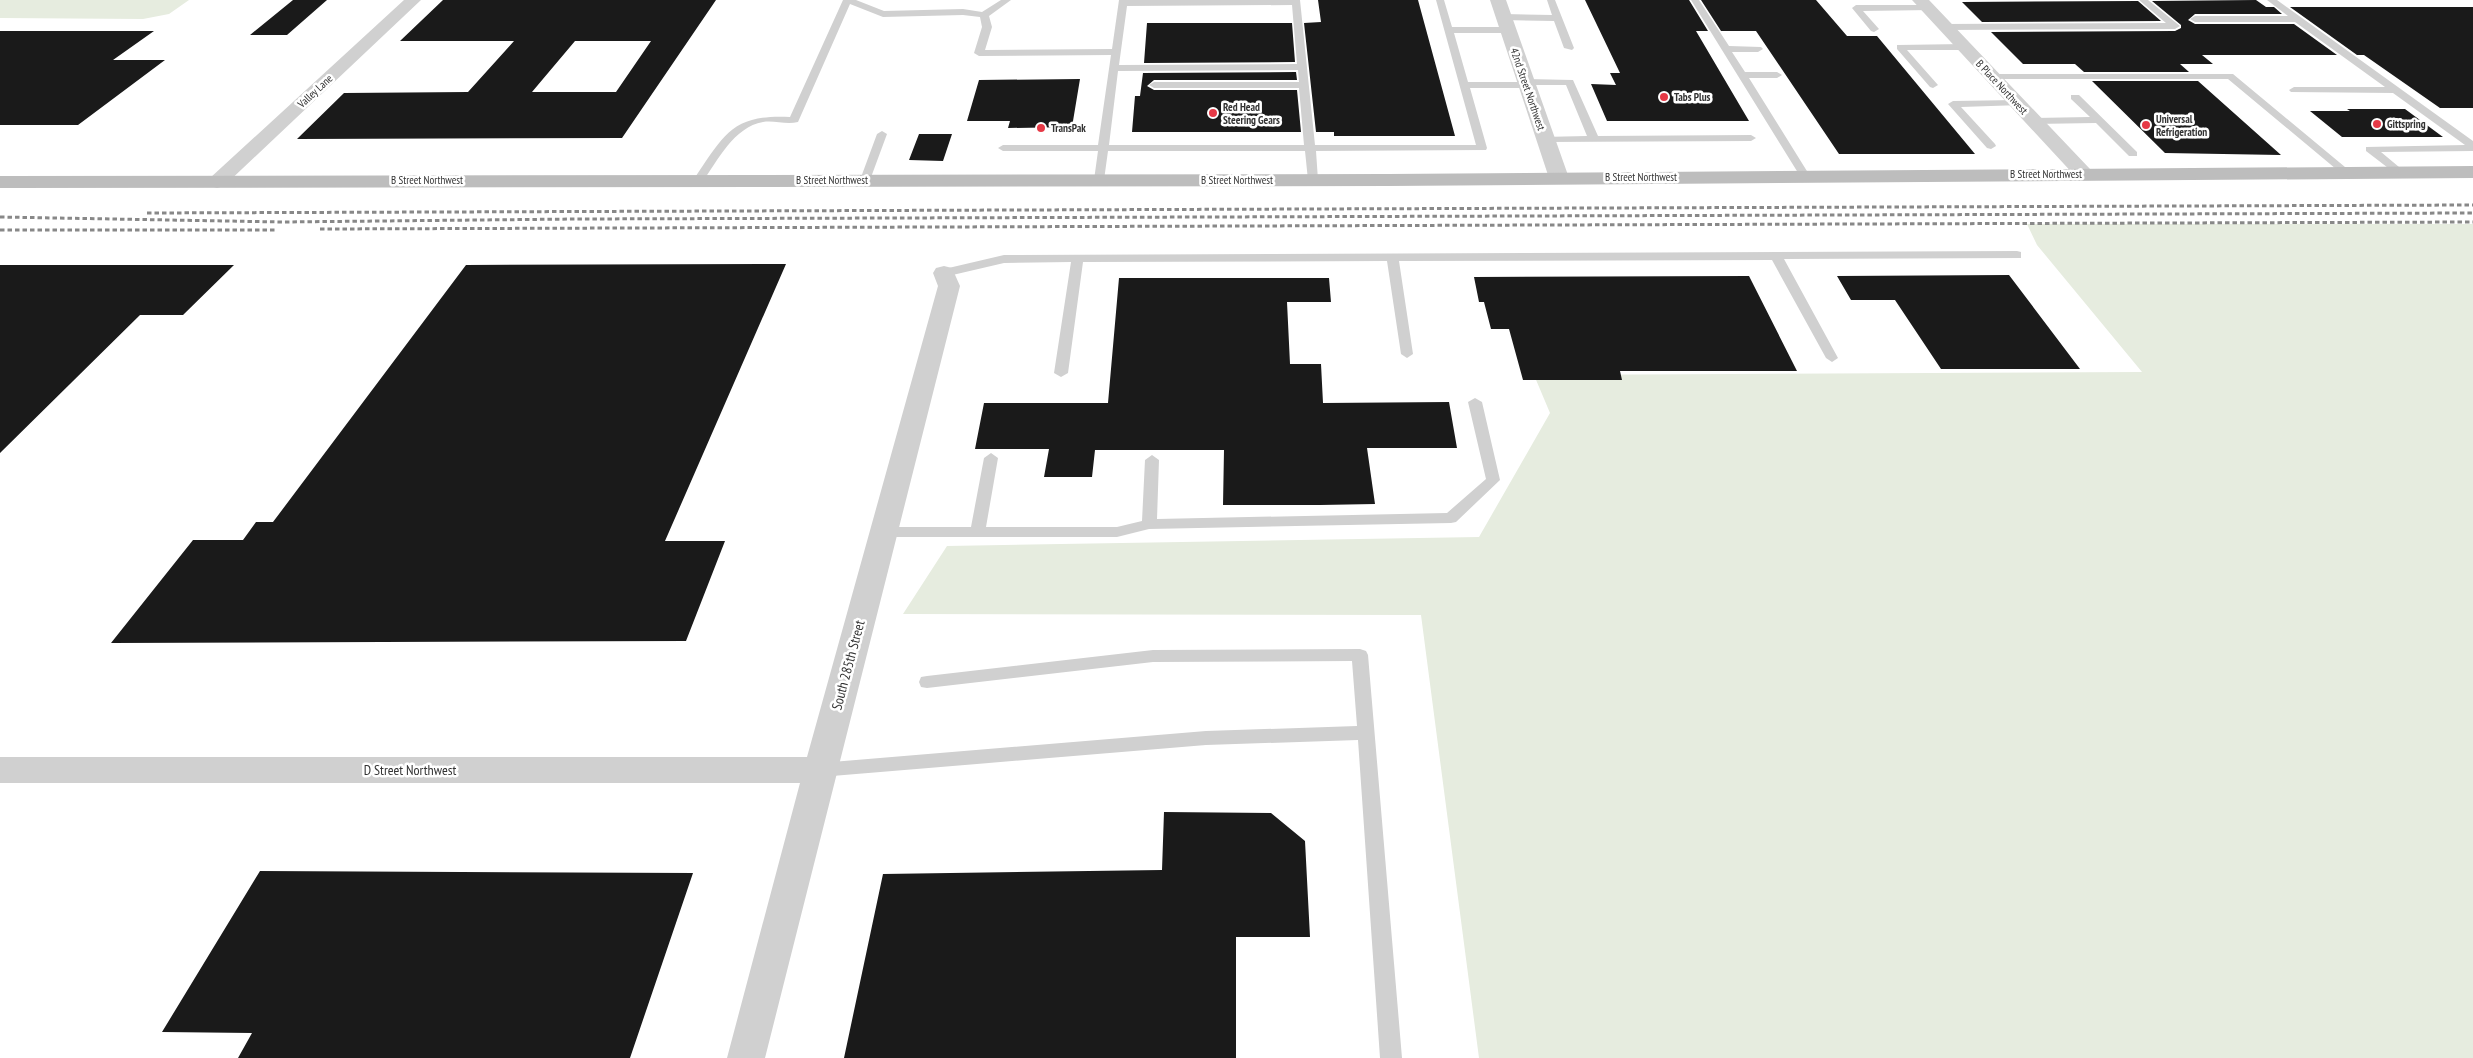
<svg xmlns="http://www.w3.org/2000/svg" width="2473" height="1058" viewBox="0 0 2473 1058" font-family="'PT Sans Narrow',sans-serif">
  <rect width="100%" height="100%" fill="#fff"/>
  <path fill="#e6ecdf" d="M0 0H189L169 14 143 19 0 18Z
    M2027 224H2473V1058H1479L1421 615 903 614 947 546 1479 537 1550 413 1534 375 2142 372 2037 245Z"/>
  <path fill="#1a1a1a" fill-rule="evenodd" d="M293 0H327L287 35H250Z
    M443 0H716L622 138 297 139 344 93 468 92 514 41H400ZM575 41H651L616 92H532Z
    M1318 0H1418L1455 136H1334V132H1316L1304 23 1321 22Z
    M1585 0H1689L1708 31H1696L1749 121H1607L1591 84 1616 85 1610 73H1620Z
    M1701 0H1816L1847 36H1877L1975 154H1839L1756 31H1721Z
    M2256 0 2266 7H2274L2282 14H2195L2188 20 2195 24H2294L2337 55H2202L2213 64H2180L2189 72H2084L2075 64H2023L1991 32 2175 31 2181 28V25L2152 1Z
    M2138 1 2161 21 1982 22 1962 2Z
    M2290 7H2473V108H2440L2364 55H2357Z
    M1147 23H1292L1295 62 1144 63Z
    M0 31H154L113 60H165L78 125H0Z
    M1296 72 1297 80H1154L1147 86 1154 90H1297L1301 132H1132L1135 96H1140L1143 73Z
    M1080 79 1072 127 1008 128 1010 121H967L979 80Z
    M2092 81H2198L2281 155 2165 153Z
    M2347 109H2405L2443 137H2342L2310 111H2350Z
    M919 134H952L943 161 909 160Z
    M786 264 665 541H725L686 641 111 643 193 540H243L256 522H273L466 265Z
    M0 265H234L183 315H140L0 453Z
    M2009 275 2080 369H1941L1895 300H1851L1837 276Z
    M1749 276 1797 371H1620L1622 380H1523L1509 329H1491L1484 302H1479L1474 277Z
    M1119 278H1329L1331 302H1287L1290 364H1321L1323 403 1449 402 1457 448H1367L1375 504 1320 505H1223L1224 450H1095L1092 477H1044L1049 449H975L984 403H1108Z
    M1164 812 1271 813 1305 841 1310 937H1236V1058H844L883 874 1162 870Z
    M260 871 693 873 630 1058H238L252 1033 162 1032Z"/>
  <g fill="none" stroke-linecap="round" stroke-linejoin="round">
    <path fill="#d0d0d0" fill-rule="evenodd" d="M843 0H856L884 11 963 9 982 12 1001 0H1011L989 16 992 27 985 50 1112 49 1119 0H1300L1315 145H1476L1436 0H1444L1452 27H1508L1513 30 1508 33H1454L1468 82H1521L1526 79 1573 80 1598 136 1751 135 1756 138 1751 141 1546 142 1542 141V137L1587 136 1566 85H1532L1527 88H1470L1487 148 1486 150 1316 151 1318 180 1313 183 1308 180 1305 151H1108L1104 180 1099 183 1094 180 1098 151H1003L998 148 1003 145H1098L1111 55 979 56 974 53 982 27 980 17 963 15 883 17 850 4 798 122C786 125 774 120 763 122 734 127 718 160 703 181H695L694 179C724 135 732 114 790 117ZM1292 5 1297 64 1119 65 1127 6ZM1298 70 1299 82H1154L1149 85 1154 88H1299L1304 145H1109L1118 71Z
      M1547 0H1555L1574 48 1572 50 1564 48 1554 21 1503 20 1498 17 1503 14 1552 15Z
      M1691 0H1699L1729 46 1761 47 1763 49 1758 52H1732L1745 72H1777L1782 75 1777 78H1749L1810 176 1809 178 1805 179 1800 176Z
      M2139 0H2148L2180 26 2175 29 1945 30 1940 27 1945 24 2166 23Z
      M2267 0H2277L2473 141V151L2381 152 2405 172 2404 174H2396L2366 151V147L2465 145 2393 93 2291 92 2289 90 2294 87H2385L2295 22H2195L2190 19 2195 16H2288Z
      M1928 5 1931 6V10L1863 11 1879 29 1874 32 1871 31 1852 8 1856 5Z
      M1897 45 1964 44 1969 47 1964 50H1907L1938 85 1933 88 1930 87 1897 49Z
      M1992 74H2233L2351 172 2350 174H2342L2228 79H1989L1987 77Z
      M2071 95H2079L2137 152V156H2129L2096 123 2034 124 2029 121 2034 118 2090 117 2071 99Z
      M2017 100 2021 101V105L1961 107 1995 144 1996 146 1991 149 1987 148 1948 104 1953 101Z
      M882 131 887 134 870 180 869 182H861L860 180 877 134Z
      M2017 251 2021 252V258L1784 259 1838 358 1832 362 1826 358 1772 260 1399 261 1413 354 1407 358 1401 354 1387 261 1083 262 1068 373 1061 377 1054 373 1071 262 1004 263 944 277 938 273 940 270 1004 255Z
      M1475 398 1482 402 1500 480 1456 522 1451 523 1149 529 1117 537H883L878 536 875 532 878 528 883 527H971L984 458 991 453 998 458 986 527H1117L1142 521 1145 460 1152 455 1159 460 1157 519 1447 513 1486 479 1468 402Z
      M1360 649 1366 651 1368 655 1402 1058H1380L1358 740 1206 745 820 777 814 775 811 770 814 765 820 763 1206 731 1357 726 1352 661 1153 662 927 688 921 687 919 682 921 677 927 676 1153 650Z"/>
    <path fill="#d0d0d0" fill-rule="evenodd" d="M404 0H421L224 186 217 188 210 186 207 182 210 178Z
      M1490 0H1506L1569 178 1566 182 1559 184 1552 182 1549 178Z
      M1912 0H1929L2090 169 2093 173 2090 177H2076Z
      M944 266 952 268 960 286 765 1058H727L800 783H0V757H807L938 286 933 273 936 268Z"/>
    <path fill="#bdbdbd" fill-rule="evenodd" d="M2473 166V178L1388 186 0 188V176L1388 174Z"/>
    <path stroke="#888" stroke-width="3" stroke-dasharray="4.5 3" stroke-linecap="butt" d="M147 213 2473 205
      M0 217 282 222 576 219 2473 213
      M320 229 2473 222
      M0 230H275"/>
  </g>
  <g fill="#e63946" stroke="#fff" stroke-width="2">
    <circle cx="1664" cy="97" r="5"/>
    <circle cx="1213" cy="113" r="5"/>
    <circle cx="2377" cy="124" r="5"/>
    <circle cx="2146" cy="125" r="5"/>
    <circle cx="1041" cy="128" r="5"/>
  </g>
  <g text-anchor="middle" stroke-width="5" stroke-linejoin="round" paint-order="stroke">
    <g font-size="11" fill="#333" stroke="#fff">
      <text transform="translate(2002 87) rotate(47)" y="4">B Place Northwest</text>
      <text transform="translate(1528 89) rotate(71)" y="4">42nd Street Northwest</text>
      <text transform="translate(315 91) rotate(-43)" y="4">Valley Lane</text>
      <text x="2046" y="178">B Street Northwest</text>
      <text x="1641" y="181">B Street Northwest</text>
      <text x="427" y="184">B Street Northwest</text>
      <text x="832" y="184">B Street Northwest</text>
      <text x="1237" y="184">B Street Northwest</text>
    </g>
    <g font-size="11" font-weight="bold" fill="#333" stroke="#fff" text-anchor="start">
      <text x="1674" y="101">Tabs Plus</text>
      <text x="1223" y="111">Red Head<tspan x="1223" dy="13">Steering Gears</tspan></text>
      <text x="2156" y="123">Universal<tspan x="2156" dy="13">Refrigeration</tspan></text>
      <text x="2387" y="128">Gittspring</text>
      <text x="1051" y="132">TransPak</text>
    </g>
    <g font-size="14" fill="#333" stroke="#fff">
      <text transform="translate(848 665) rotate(-75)" y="5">South 285th Street</text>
      <text x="410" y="775">D Street Northwest</text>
    </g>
  </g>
</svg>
